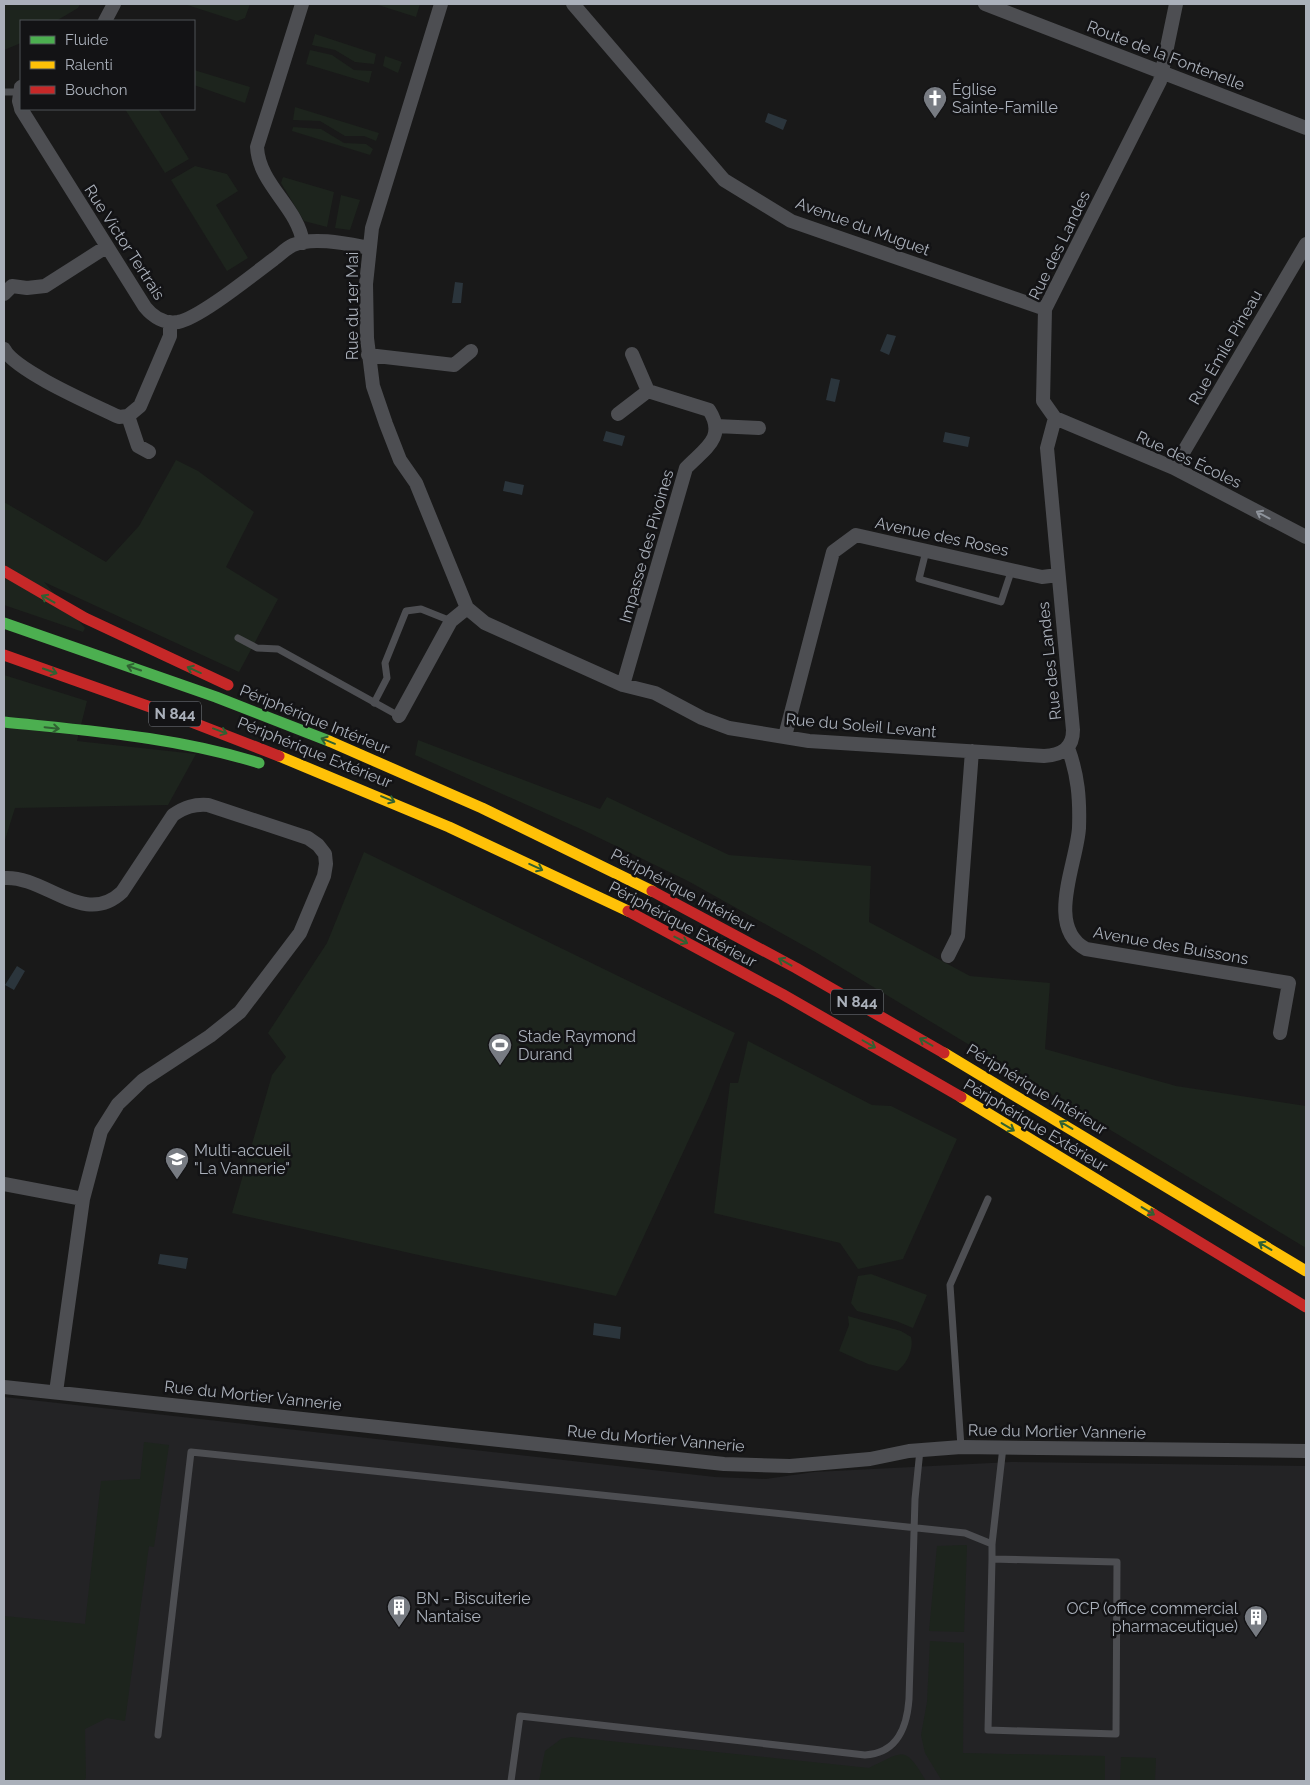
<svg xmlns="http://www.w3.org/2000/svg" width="1310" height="1785" viewBox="0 0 1310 1785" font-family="Raleway,sans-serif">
  <rect width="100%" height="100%" fill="#191919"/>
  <path fill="#232325" d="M4 1397 715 1477 766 1479 814 1472 1011 1462 1306 1466V1781H4Z"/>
  <path fill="#1d241d" d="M4 4H80L78 8 56 21H21V43L4 50Z
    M184 4H250L245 18 237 21Z
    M375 4H420L416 17Z
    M315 34 376 54 374 64 355 62 335 50 312 45Z
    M310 50 332 55 354 70 372 71 369 83 306 64Z
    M385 56 402 62 398 73 383 66Z
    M194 70 250 87 245 103 194 85Z
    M295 107 379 133 376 141 364 136H345L320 121 293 120Z
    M125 109H158L189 159 165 173Z
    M293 127 321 129 344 143 366 144 373 149 370 155 292 131Z
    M195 166 227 174 238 191 216 205 248 258 227 271 171 180Z
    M283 177 334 192 327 227 304 221 281 183Z
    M341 195 360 200 350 230 335 228Z
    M176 460 198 471 254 512 226 567 278 599 239 672 44 582 85 628 83 632 4 605V502L106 562 139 526Z
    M4 675 87 701 77 741 196 754 168 805 15 808 4 843Z
    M418 740 600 809 607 797 729 855 871 866 869 922 970 976 1050 983 1045 1049 1176 1086 1306 1106V1248L817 953 688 881 583 830 415 755Z
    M364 852 735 1033 706 1103 616 1296 423 1256 232 1213 272 1075 286 1057 268 1033 327 943Z
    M748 1041 872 1105 891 1106 957 1139 903 1259 858 1269 840 1243 714 1213 730 1083H738Z
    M871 1274 927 1295 913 1328 896 1321 857 1311 851 1303 858 1276Z
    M848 1316 901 1331 911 1337C914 1349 907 1364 897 1371L868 1364 839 1351 849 1325Z
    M144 1442 169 1445 154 1547 149 1546 125 1721 107 1718 85 1729 86 1778 84 1781H4V1616L85 1624 101 1481 140 1479Z
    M967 1545 964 1632 929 1631 937 1546Z
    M930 1641 964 1643 963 1753 1105 1756V1781H942L925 1753 921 1735 927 1702Z
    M571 1737 869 1768C905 1750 905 1746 926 1781H539L545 1751 561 1739Z
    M1121 1757 1156 1758 1155 1781H1120Z"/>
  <path fill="#2b353c" d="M768 113 787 120 783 130 765 122Z
    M455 282 463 283 461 303H452Z
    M887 334 896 336 889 355 880 351Z
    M831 378 840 380 835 402 826 400Z
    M606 431 625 436 622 446 603 441Z
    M945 432 970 437 968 447 943 442Z
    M505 481 524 485 522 495 503 491Z
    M17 966 25 971 14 990 5 985Z
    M160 1254 188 1258 186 1269 158 1264Z
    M594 1323 621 1327 620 1339 593 1335Z"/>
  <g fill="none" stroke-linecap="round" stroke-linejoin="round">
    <path stroke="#4d4e52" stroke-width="7" d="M4 92H20
      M926 551 919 579 1001 602 1012 569
      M238 638 257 648 278 649 399 716
      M374 703 387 678 385 663 406 611 421 609 451 621
      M961 1447 950 1285 988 1199
      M992 1559 1117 1562 1116 1734 988 1730 992 1559V1544L1003 1447
      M158 1735 191 1452 965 1533 992 1544
      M511 1781 520 1716 865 1755C898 1753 907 1727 909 1699L915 1499 920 1450"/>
    <path stroke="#4d4e52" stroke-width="14" d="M302 4 257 147C259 185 298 207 303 243
      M573 4 724 180 791 221 1045 309
      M985 4 1306 128
      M105 21 114 4
      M21 87 19 101 21 108
      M21 109 145 307C153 317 165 324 178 322 200 318 255 273 274 259 280 255 286 248 293 245 313 236 348 244 369 248
      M4 294 12 286 27 288 45 286 106 247
      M4 349C15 371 94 405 119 417L128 416 140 406 170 336V322
      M632 354 648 391
      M368 355 454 365 471 351
      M618 414 648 391 709 410C727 438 704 449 686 468L623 685
      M128 416 138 446 149 452
      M1055 418 1174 468 1306 537
      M716 426 759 428
      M1174 468 1306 244
      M467 608 485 623 623 685 655 693 702 718 729 728 809 741 1044 756C1062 755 1073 748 1073 730L1047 448 1055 418 1043 401 1045 309 1160 81 1176 4
      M399 716 451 621 467 608 416 483 400 460 386 424 373 386 367 338 366 284 372 228 441 4
      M785 736 833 552 856 535 1042 577 1058 575
      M1068 748C1078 775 1080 799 1079 828 1077 863 1045 927 1086 949L1289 983 1280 1033
      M4 878C45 875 84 928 122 892L173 815C185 807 194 804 208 805L308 838 318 845 325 854 326 864 324 876 300 933 240 1012 210 1036 143 1080 118 1104 101 1131 83 1199 56 1392
      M948 956 958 936 972 751
      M4 1184 83 1199
      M4 1387 724 1464 790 1466 870 1459 909 1451 961 1447 1306 1451"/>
    <path stroke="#4caf50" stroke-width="11" d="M4 623 216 697 329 741
      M4 722C90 731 176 737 259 763"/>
    <path stroke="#ffc107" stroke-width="11" d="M329 741 482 808 652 891
      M279 756 449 827 628 911
      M944 1053 1306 1271
      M961 1097 1153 1214"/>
    <path stroke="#c62828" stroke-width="11" d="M4 571 85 618 228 685
      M4 655 184 719 279 756
      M652 891 796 968 944 1053
      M628 911 782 994 961 1097
      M1153 1214 1306 1307"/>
  </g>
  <defs><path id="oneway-shaft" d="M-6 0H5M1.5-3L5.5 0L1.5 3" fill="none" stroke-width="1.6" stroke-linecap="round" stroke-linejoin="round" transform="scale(1.25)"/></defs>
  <use stroke="#8e939b" href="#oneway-shaft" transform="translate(1263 515) rotate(-152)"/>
  <g stroke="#306132">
    <use href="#oneway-shaft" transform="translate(48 599) rotate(-151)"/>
    <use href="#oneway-shaft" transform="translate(134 668) rotate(-161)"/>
    <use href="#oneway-shaft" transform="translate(194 670) rotate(-156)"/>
    <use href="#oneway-shaft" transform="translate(50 671) rotate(19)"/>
    <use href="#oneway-shaft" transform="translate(52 728) rotate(6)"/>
    <use href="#oneway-shaft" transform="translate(220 731) rotate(20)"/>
    <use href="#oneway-shaft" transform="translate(328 741) rotate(-158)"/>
    <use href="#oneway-shaft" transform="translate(388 799) rotate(23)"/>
    <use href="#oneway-shaft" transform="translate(536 867) rotate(25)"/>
    <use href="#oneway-shaft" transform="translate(681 940) rotate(27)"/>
    <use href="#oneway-shaft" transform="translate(785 962) rotate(-151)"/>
    <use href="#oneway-shaft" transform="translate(926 1042) rotate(-150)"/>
    <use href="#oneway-shaft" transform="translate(869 1044) rotate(30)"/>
    <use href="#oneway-shaft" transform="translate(1066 1125) rotate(-149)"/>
    <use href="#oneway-shaft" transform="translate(1008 1127) rotate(31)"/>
    <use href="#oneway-shaft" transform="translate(1148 1211) rotate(31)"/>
    <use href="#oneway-shaft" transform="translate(1265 1246) rotate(-149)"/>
  </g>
  <defs>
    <g id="church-pin" transform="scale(1.25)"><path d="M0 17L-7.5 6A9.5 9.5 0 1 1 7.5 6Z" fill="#777b82" stroke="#131315"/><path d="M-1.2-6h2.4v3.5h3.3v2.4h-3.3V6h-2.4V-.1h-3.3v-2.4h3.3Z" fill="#fff"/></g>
    <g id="stadium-pin" transform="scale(1.25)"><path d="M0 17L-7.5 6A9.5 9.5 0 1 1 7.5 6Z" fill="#777b82" stroke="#131315"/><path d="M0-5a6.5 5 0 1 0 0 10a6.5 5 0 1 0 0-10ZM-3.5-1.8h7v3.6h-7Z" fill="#fff"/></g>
    <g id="school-pin" transform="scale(1.25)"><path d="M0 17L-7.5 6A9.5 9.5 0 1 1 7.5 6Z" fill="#777b82" stroke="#131315"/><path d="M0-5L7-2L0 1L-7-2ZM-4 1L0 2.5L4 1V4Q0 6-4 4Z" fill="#fff"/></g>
    <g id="building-pin" transform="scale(1.25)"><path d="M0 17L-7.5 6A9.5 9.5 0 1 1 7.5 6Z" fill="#777b82" stroke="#131315"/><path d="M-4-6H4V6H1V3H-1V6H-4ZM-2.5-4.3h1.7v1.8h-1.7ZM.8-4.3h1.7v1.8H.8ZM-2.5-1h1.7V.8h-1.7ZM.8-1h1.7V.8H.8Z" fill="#fff"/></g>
  </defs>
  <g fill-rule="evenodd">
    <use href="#church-pin" x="935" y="98"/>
    <use href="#stadium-pin" x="500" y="1045"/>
    <use href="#school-pin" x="177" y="1159"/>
    <use href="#building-pin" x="399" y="1607"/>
    <use href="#building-pin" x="1256" y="1617"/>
  </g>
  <g text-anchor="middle" stroke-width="5" stroke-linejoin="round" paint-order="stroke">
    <g fill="#131315" stroke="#7d8188" stroke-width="1">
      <rect x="149" y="701.5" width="52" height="25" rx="4"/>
      <rect x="831" y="989.5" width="52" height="25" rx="4"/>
    </g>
    <g font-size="15" font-weight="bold" fill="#aab0ba">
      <text x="175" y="719">N 844</text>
      <text x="857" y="1007">N 844</text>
    </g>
    <g font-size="16" fill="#aab0ba" stroke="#131315">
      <text transform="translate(1166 55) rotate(21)" y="6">Route de la Fontenelle</text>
      <text transform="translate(863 226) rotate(20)" y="6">Avenue du Muguet</text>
      <text transform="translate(125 242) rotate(57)" y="6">Rue Victor Tertrais</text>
      <text transform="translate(1059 245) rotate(-64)" y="6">Rue des Landes</text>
      <text transform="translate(352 306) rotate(-90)" y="6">Rue du 1er Mai</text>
      <text transform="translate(1225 347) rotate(-60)" y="6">Rue Émile Pineau</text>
      <text transform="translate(1189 459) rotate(25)" y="6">Rue des Écoles</text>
      <text transform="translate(942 536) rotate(12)" y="6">Avenue des Roses</text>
      <text transform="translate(646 546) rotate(-74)" y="6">Impasse des Pivoines</text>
      <text transform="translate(1049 661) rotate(-96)" y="6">Rue des Landes</text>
      <text transform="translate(315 719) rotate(22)" y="6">Périphérique Intérieur</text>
      <text transform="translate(861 725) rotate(5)" y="6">Rue du Soleil Levant</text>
      <text transform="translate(315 752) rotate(22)" y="6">Périphérique Extérieur</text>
      <text transform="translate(683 890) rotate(28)" y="6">Périphérique Intérieur</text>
      <text transform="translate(683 924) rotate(28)" y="6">Périphérique Extérieur</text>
      <text transform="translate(1171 945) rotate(10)" y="6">Avenue des Buissons</text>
      <text transform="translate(1037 1089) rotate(31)" y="6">Périphérique Intérieur</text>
      <text transform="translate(1036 1125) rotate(31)" y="6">Périphérique Extérieur</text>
      <text transform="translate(253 1395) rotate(6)" y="6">Rue du Mortier Vannerie</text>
      <text transform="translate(1057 1431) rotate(1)" y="6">Rue du Mortier Vannerie</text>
      <text transform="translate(656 1438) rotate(5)" y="6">Rue du Mortier Vannerie</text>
    </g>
    <g font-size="16" fill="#aab0ba" stroke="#131315" text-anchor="start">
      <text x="952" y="95">Église<tspan x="952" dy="18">Sainte-Famille</tspan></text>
      <text x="518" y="1042">Stade Raymond<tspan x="518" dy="18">Durand</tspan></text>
      <text x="194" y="1156">Multi-accueil<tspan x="194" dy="18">"La Vannerie"</tspan></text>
      <text x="416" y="1604">BN - Biscuiterie<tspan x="416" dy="18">Nantaise</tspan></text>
      <text x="1238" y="1614" text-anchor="end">OCP (office commercial<tspan x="1238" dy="18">pharmaceutique)</tspan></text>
    </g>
  </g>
  <rect width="1310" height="1785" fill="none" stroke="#aab0ba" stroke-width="10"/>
  <rect x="20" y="20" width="175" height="90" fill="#131315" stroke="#4f5257"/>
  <rect x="30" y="36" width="25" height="8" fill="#4caf50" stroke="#4f5257"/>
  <text x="65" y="45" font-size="15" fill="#aab0ba">Fluide</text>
  <rect x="30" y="61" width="25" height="8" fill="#ffc107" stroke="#4f5257"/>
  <text x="65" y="70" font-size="15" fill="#aab0ba">Ralenti</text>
  <rect x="30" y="86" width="25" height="8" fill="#c62828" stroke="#4f5257"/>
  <text x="65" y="95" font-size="15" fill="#aab0ba">Bouchon</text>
</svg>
